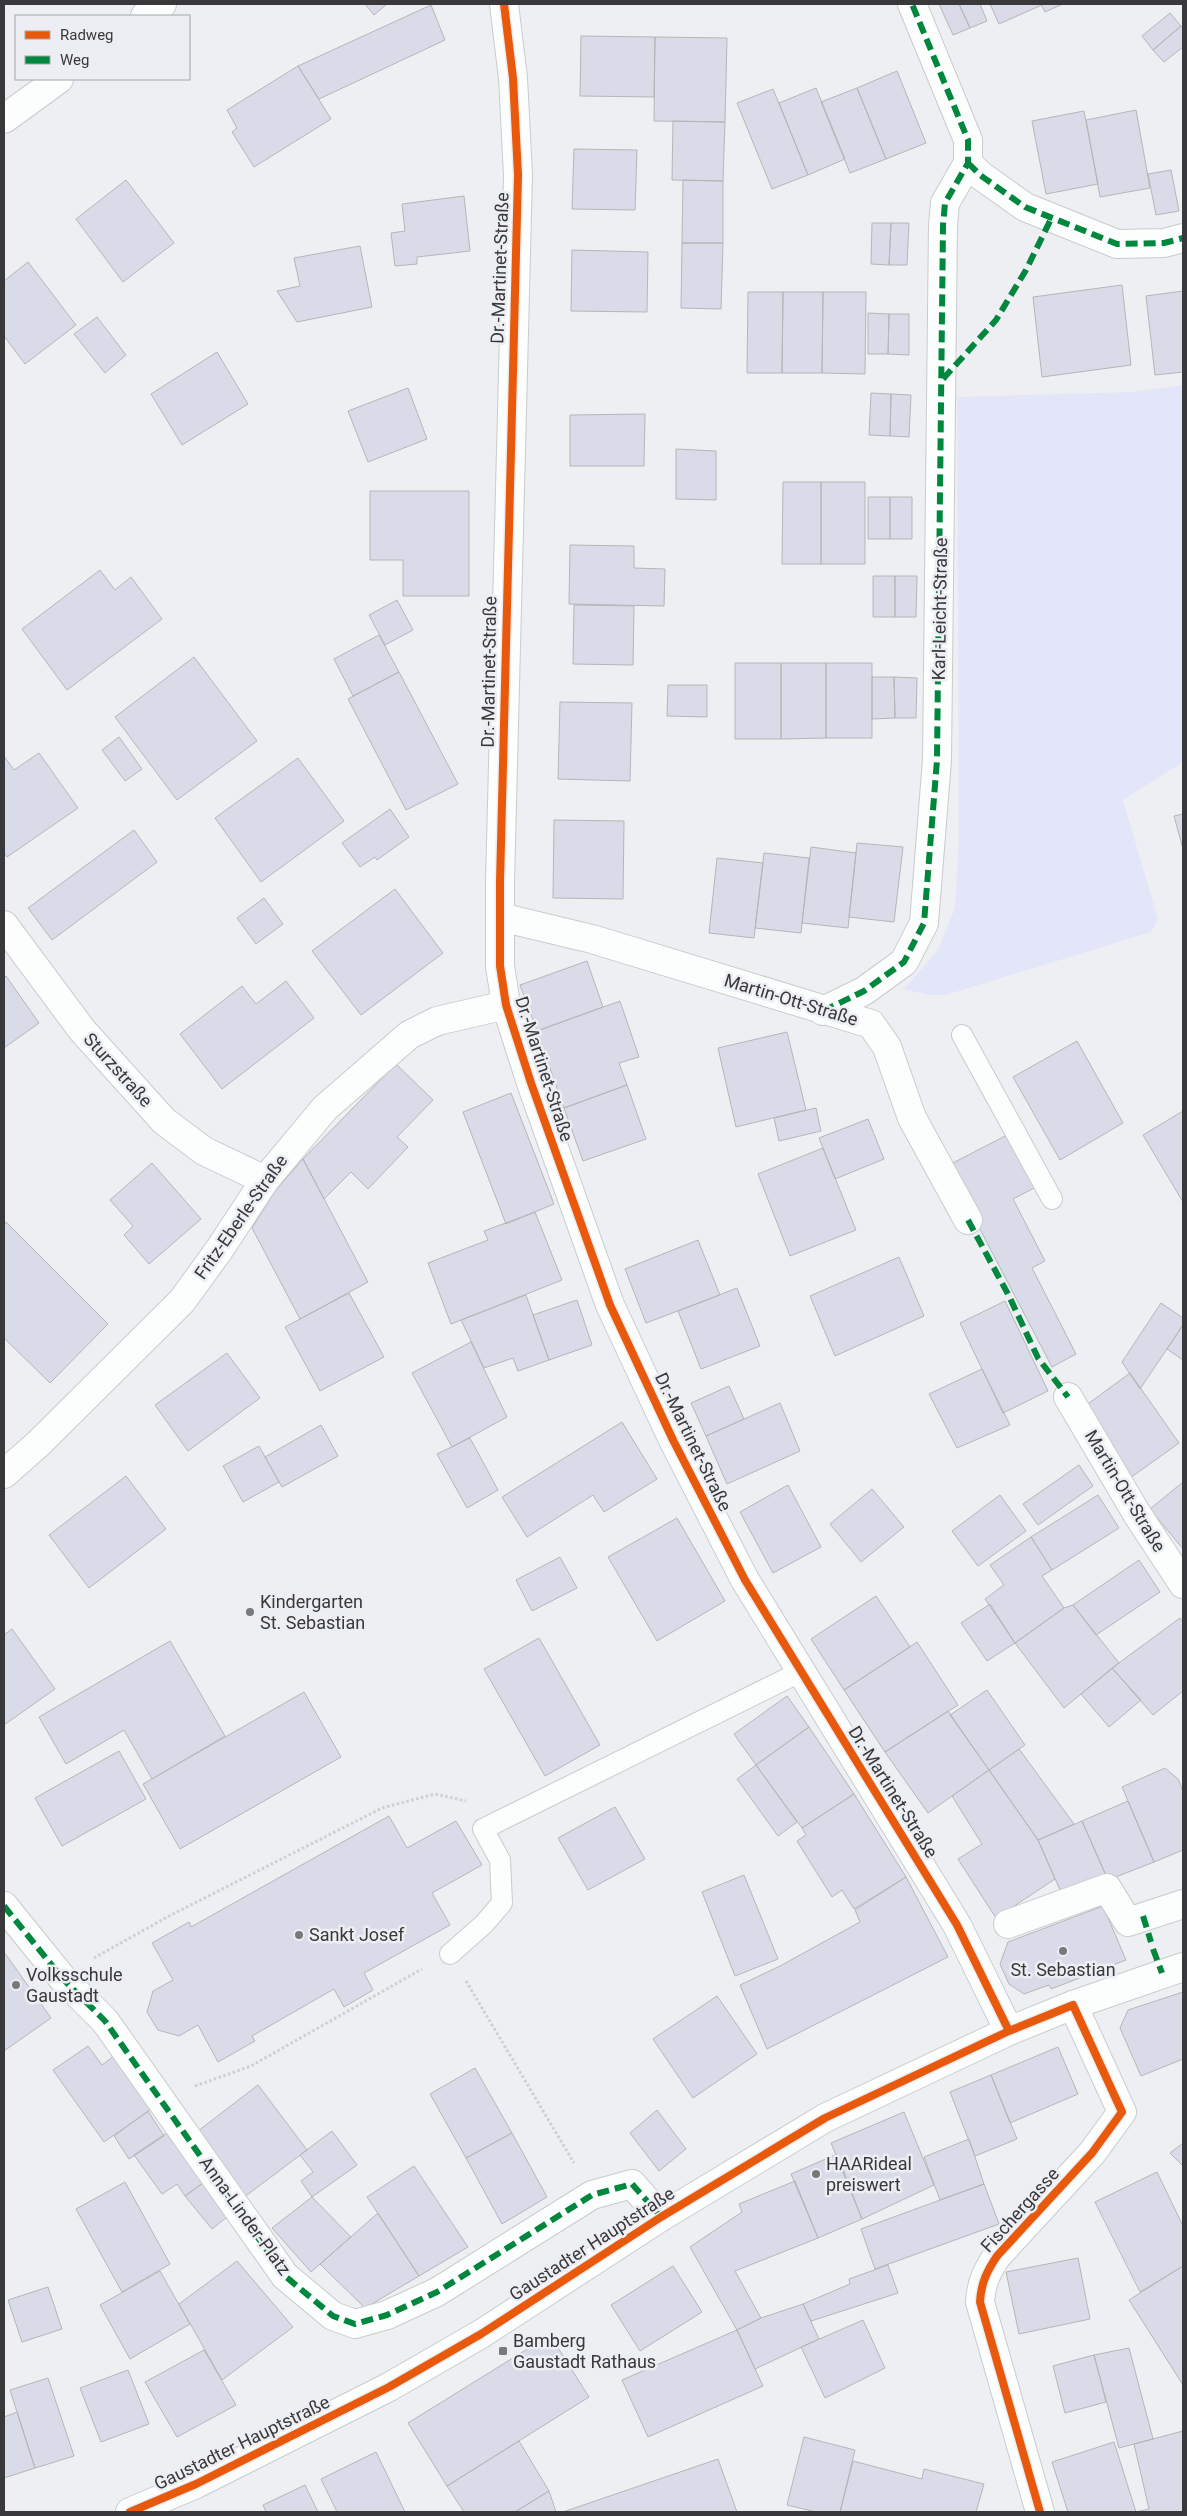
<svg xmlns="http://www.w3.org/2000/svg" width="1187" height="2516" viewBox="0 0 1187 2516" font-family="Roboto,sans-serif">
  <rect width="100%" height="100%" fill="#eeeff2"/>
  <path fill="#e3e6f8" d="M1183 385V762L1123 800 1158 919 1151 932 946 995H928L904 989 938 950 955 908 959 840 957 397 1132 392Z"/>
  <path fill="#dadbe8" stroke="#b5b6b8" d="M365 4H387L374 15Z
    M939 4H959L970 28 953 35Z
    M959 4H980L987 21 970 28Z
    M990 4H1041L1042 5 999 24Z
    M1041 4H1063L1045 12Z
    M431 5 445 40 319 99 298 66Z
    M1170 13 1181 26 1153 50 1142 36Z
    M1181 26 1183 29V47L1164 62 1153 50Z
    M581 36 655 37 654 97 580 96Z
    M655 37 727 38 725 122 654 121Z
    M298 66 331 119 254 167 232 132 237 128 227 110Z
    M897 71 926 143 886 159 857 88Z
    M816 88 845 159 808 175 779 103Z
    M857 88 886 159 850 173 821 102Z
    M773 89 808 175 772 189 737 103Z
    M1136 110 1150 188 1100 197 1086 120Z
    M1084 111 1098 184 1046 194 1032 121Z
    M673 121 725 122 723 181 672 180Z
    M574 149 637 150 635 210 572 209Z
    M1171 170 1179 211 1156 215 1148 174Z
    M126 180 174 243 123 282 76 219Z
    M683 180 723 181V243H682Z
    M464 196 470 251 417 257V264L395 266 391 233 405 231 402 204Z
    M872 223H891L889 265 871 264Z
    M891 223H909L907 265H889Z
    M682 243H723L721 309 681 308Z
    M360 246 372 307 297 322 277 291 300 286 294 258Z
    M572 250 648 252 647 312 571 311Z
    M28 262 76 325 25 364 4 336V281Z
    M1122 285 1131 365 1042 377 1033 297Z
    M1183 291V372L1155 375 1146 296Z
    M748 292H783L782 373H747Z
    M783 292H823L822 373H782Z
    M823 292H866L865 374 822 373Z
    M868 313 889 314 888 354H868Z
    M889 314H909V355L888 354Z
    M97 317 126 355 105 373 74 334Z
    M217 352 248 404 182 445 151 394Z
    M408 388 427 439 368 462 348 411Z
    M871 393 891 394 890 436 869 435Z
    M891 394 911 395 909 437 890 436Z
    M645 414 644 466H570V415Z
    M676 449 716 451V500L676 499Z
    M783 482H821V564H782Z
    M821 482H865V564H821Z
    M370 491H469V596H403V560H370Z
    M868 497H890V539H868Z
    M890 497H912V539H890Z
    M570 545 634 546V568L665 569 664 606 569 604Z
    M100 570 115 590 131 577 162 619 67 690 22 629Z
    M873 576H895V617H873Z
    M895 576H917L916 617H895Z
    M397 600 413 630 385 645 369 615Z
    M574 605 634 606 633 665 573 664Z
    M379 635 399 672 353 696 334 659Z
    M194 657 257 741 177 800 115 717Z
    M735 663H781V739H735Z
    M781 663H826V738L781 739Z
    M826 663H872V738H826Z
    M399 672 458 784 406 810 348 699Z
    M872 677H894L895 718 872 719Z
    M894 677 917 678 916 718H895Z
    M668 685H707V717L667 716Z
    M560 702 632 703 630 781 558 779Z
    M119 737 142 769 125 781 102 750Z
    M39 753 78 808 7 857 4 853V756L14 770Z
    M298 758 344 821 261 882 215 818Z
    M390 809 409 837 377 860 375 857 360 867 342 843Z
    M1183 814V849L1174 816Z
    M554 820 624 821 623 899 553 898Z
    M134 830 157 862 52 940 28 908Z
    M857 843 903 847 894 922 849 917Z
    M811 847 856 853 848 928 802 923Z
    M764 853 809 858 801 933 755 928Z
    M717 858 763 863 754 938 709 933Z
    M395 889 443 953 361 1015 312 951Z
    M264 898 283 924 256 944 237 918Z
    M587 961 603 1007 537 1031 520 985Z
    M6 976 39 1023 4 1048V978Z
    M286 981 314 1018 222 1089 180 1034 242 986 256 1004Z
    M620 1001 639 1057 619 1063 627 1085 564 1108 537 1031Z
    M787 1032 806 1110 736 1127 718 1048Z
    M1077 1041 1123 1123 1060 1160 1013 1077Z
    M396 1064 433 1100 397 1137 408 1147 368 1189 351 1172 324 1199 303 1159Z
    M627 1085 646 1139 583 1161 564 1108Z
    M511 1093 554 1204 506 1224 463 1112Z
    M816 1108 821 1131 779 1141 774 1118Z
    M1183 1111V1202L1143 1135Z
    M868 1119 884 1159 835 1179 819 1138Z
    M1011 1133 1038 1186 1013 1199 1045 1261 1032 1268 1076 1354 1052 1367 947 1166Z
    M823 1148 856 1230 790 1256 758 1174Z
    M303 1159 368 1282 300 1319 252 1228 275 1191Z
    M152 1163 201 1219 149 1264 124 1235 133 1226 110 1200Z
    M535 1212 562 1280 451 1324 428 1263 488 1240 484 1231Z
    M6 1222 108 1324 50 1383 4 1338V1225Z
    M698 1240 720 1295 646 1323 625 1269Z
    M899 1257 924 1316 835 1356 810 1296Z
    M737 1288 760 1346 701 1369 678 1311Z
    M349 1293 384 1357 320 1391 285 1327Z
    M526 1295 549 1360 518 1371 513 1358 484 1368 461 1320Z
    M577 1300 592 1345 549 1360 533 1315Z
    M1005 1301 1048 1391 1003 1413 960 1323Z
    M1161 1303 1183 1318V1325L1140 1389 1122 1362Z
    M1183 1325V1360L1167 1349Z
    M471 1342 507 1417 452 1447 412 1373Z
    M227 1353 260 1398 188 1451 155 1405Z
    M982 1369 1010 1425 957 1448 929 1394Z
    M1130 1373 1179 1443 1130 1478 1081 1409Z
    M729 1386 744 1419 706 1436 691 1403Z
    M780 1403 800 1451 727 1484 706 1436Z
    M622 1422 657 1479 604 1512 593 1495 527 1537 502 1497Z
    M321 1425 338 1456 282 1487 265 1457Z
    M470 1438 498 1490 467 1508 437 1454Z
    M259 1446 279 1482 243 1502 223 1466Z
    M1079 1465 1093 1486 1038 1525 1023 1504Z
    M126 1476 166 1529 89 1588 49 1535Z
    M1183 1482V1549L1150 1509Z
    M788 1485 821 1547 773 1573 740 1512Z
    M872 1489 904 1527 861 1562 830 1524Z
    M1000 1495 1026 1531 978 1566 952 1531Z
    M1098 1495 1119 1528 1052 1570 1031 1537Z
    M677 1518 725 1601 657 1641 608 1557Z
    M1031 1537 1052 1570 1042 1576 1064 1608 1015 1643 985 1599 1004 1585 990 1565Z
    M560 1557 577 1588 532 1611 516 1580Z
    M1139 1560 1160 1592 1096 1635 1073 1605Z
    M876 1596 910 1647 844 1690 811 1639Z
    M990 1604 1015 1643 987 1661 961 1623Z
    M1073 1605 1119 1663 1064 1708 1015 1643 1064 1608Z
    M1180 1618 1183 1622V1691L1153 1715 1112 1668Z
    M12 1629 55 1689 4 1725V1635Z
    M539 1638 600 1745 545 1776 484 1669Z
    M170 1641 225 1736 152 1779 124 1730 66 1764 39 1717Z
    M917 1642 958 1705 885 1752 844 1690Z
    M1112 1668 1141 1700 1109 1727 1081 1694Z
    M987 1690 1025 1745 989 1770 950 1715Z
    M304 1692 341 1757 180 1849 143 1784Z
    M787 1696 809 1727 756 1765 734 1734Z
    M948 1711 989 1770 928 1813 885 1752Z
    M809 1727 854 1794 802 1828 756 1765Z
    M1019 1749 1074 1824 1038 1840 989 1770Z
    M119 1751 146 1799 62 1846 35 1798Z
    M756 1765 797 1822 778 1836 737 1779Z
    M1165 1768 1178 1779 1183 1791V1850L1154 1862 1122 1787Z
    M989 1770 1038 1840 1055 1879 996 1918 958 1859 982 1844 952 1796Z
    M854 1794 906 1877 854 1909 842 1890 832 1897 797 1841 806 1835 802 1828Z
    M1128 1801 1154 1862 1108 1880 1082 1821Z
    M615 1807 645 1859 588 1890 558 1838Z
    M389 1816 407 1848 456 1821 482 1865 432 1893 450 1925 364 1973 373 1990 344 2007 334 1989 252 2036 255 2041 218 2062 198 2025 179 2036 158 2030 147 2012 153 1991 173 1980 152 1943 189 1922 191 1927Z
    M1082 1821 1108 1880 1064 1899 1038 1840Z
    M744 1875 778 1959 735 1976 702 1892Z
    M906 1877 948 1957 767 2049 740 1985 780 1966 860 1922 855 1910Z
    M1103 1906 1126 1960 1051 1989 1049 1985 1024 1994 1009 1984 1000 1964 1008 1942Z
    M4 1952 51 2018 4 2051Z
    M1183 1992V2059L1141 2076 1120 2028 1128 2010Z
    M717 1996 757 2054 693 2098 653 2039Z
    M88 2046 102 2065 118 2053 156 2106 104 2142 53 2070Z
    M1058 2047 1078 2094 1010 2123 991 2075Z
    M475 2068 512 2133 466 2158 430 2094Z
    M991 2075 1017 2139 975 2156 950 2092Z
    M258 2085 307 2150 243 2198 198 2131Z
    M657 2110 686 2149 659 2171 630 2133Z
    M148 2111 164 2136 129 2159 114 2136Z
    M904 2112 934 2185 862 2219 831 2143Z
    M171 2130 207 2180 185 2196 177 2184 162 2194 134 2155Z
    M332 2131 357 2165 312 2197 301 2181 313 2172 300 2155Z
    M512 2133 547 2197 502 2224 466 2158Z
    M969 2139 984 2184 940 2200 924 2157Z
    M1183 2143V2166L1170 2153Z
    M837 2154 862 2219 818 2238 791 2174Z
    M414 2166 468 2247 419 2276 367 2197Z
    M1157 2172 1183 2226V2266L1140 2292 1095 2202Z
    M207 2180 232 2213 212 2229 185 2196Z
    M795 2181 818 2238 735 2271 761 2318 737 2330 690 2247 742 2212 739 2204Z
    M125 2182 170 2264 122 2292 76 2209Z
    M984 2184 999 2224 875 2269 861 2229Z
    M312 2197 351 2237 311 2272 272 2228Z
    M378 2213 419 2276 365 2308 320 2264Z
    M1078 2258 1090 2319 1019 2334 1006 2272Z
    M237 2261 293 2327 222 2380 179 2304Z
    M888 2265 898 2293 811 2321 803 2304 850 2284 849 2279Z
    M673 2266 702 2312 640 2351 611 2305Z
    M1183 2266V2385L1129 2300Z
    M160 2271 190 2324 130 2359 100 2305Z
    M48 2287 62 2329 22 2342 8 2300Z
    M803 2304 819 2339 755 2369 737 2330 761 2318Z
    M863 2320 885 2368 825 2398 801 2347Z
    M737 2330 763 2386 648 2437 622 2380Z
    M550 2335 589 2397 447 2486 408 2423Z
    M1129 2348 1153 2439 1119 2448 1094 2355Z
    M204 2350 236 2405 177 2437 145 2382Z
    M1094 2355 1106 2402 1065 2413 1053 2366Z
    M128 2370 149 2424 101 2442 80 2388Z
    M48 2378 74 2456 35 2468 10 2390Z
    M17 2412 35 2468 4 2478V2417Z
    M1183 2431V2512H1136L1149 2509 1134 2444Z
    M804 2437 855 2450 840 2512H816L787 2505Z
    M519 2441 549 2491 515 2512H464L447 2486Z
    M1114 2442 1136 2512H1068L1052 2462Z
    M376 2452 405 2512H337L321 2479Z
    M718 2459 737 2512H563Z
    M853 2461 922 2479 924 2469 984 2484 976 2512H840Z
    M305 2485 318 2512H266L263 2505Z
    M549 2491 556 2512H515Z"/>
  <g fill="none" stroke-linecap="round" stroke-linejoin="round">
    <g stroke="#cacbcd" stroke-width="22">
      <path id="lane" d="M962 1035 1052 1199
        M450 1954 484 1924 502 1903 500 1860 483 1829 800 1672"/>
    </g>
    <g stroke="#cacbcd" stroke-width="30">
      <path id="street" d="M504 4 513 78 518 175 500 882V966L506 1005 531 1083 610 1305 673 1440 745 1580 957 1925 1009 2031
        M145 16 162 4
        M4 119 59 79
        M968 163 980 175 1025 207 1117 244 1164 243 1183 238
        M500 917 592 939 871 1024 887 1047 912 1118 968 1220
        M4 925 82 1030 164 1121 204 1151 265 1180
        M823 1011 864 991 904 962 924 923 937 760 943 225 945 203 968 163V140L912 4
        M1068 1397 1137 1514 1183 1584
        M4 1474 38 1444 182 1301 219 1250 265 1180 325 1108 409 1035 437 1021 506 1005
        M4 1906 63 1979 105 2021 285 2276 333 2316 355 2324 387 2315 437 2292 592 2195 632 2184 661 2217
        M1008 1924 1107 1888 1128 1922 1183 1904
        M1040 2512 980 2302C981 2283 987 2271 997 2256L1092 2153 1122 2112 1073 2005"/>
    </g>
    <g stroke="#cacbcd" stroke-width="30">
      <path id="secondary" d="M130 2512 196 2484 389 2387 481 2334 661 2217 825 2118 1009 2031 1073 2005 1183 1967"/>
    </g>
    <path stroke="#cfcfd0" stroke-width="3" stroke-dasharray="2.5 2.5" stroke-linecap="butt" d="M94 1958 169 1916 382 1808 435 1794 466 1801
      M466 1981 574 2163
      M195 2086 251 2066 422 1969"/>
    <use href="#lane" stroke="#fcfdfd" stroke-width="20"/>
    <use href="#street" stroke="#fcfdfd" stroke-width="28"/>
    <use href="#secondary" stroke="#fcfdfd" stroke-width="28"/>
    <path stroke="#00873e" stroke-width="6" stroke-dasharray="12 6" stroke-linecap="butt" d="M968 163 980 175 1025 207 1117 244 1164 243 1183 238
      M943 379 996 320 1026 270 1051 219
      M823 1011 864 991 904 962 924 923 937 760 943 225 945 203 968 163V140L912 4
      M968 1220 1009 1296 1038 1358 1068 1397
      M4 1906 63 1979 105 2021 285 2276 333 2316 355 2324 387 2315 437 2292 592 2195 632 2184 661 2217
      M1143 1916 1151 1942
      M1153 1949 1162 1973"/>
    <g stroke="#edeef3" stroke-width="11">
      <path id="cycleway" d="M504 4 513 78 518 175 500 882V966L506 1005 531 1083 610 1305 673 1440 745 1580 957 1925 1009 2031
        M130 2512 196 2484 389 2387 481 2334 661 2217 825 2118 1009 2031 1073 2005 1122 2112 1092 2153 997 2256C987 2271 981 2283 980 2302L1040 2512"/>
    </g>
    <use href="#cycleway" stroke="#e8590c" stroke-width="8"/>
  </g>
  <g fill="#78797b" stroke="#edeef3" stroke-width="2">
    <circle cx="250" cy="1612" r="5"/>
    <circle cx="299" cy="1935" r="5"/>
    <circle cx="1063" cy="1951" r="5"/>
    <circle cx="16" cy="1985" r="5"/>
    <circle cx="816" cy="2174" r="5"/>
    <rect x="498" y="2346" width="10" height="10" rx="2.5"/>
  </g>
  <g text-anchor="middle" stroke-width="5" stroke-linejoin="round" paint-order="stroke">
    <g font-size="18" fill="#39393b" stroke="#edeef3">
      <text transform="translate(500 268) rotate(-88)" y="6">Dr.-Martinet-Straße</text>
      <text transform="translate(940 609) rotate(-89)" y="6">Karl-Leicht-Straße</text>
      <text transform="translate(489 672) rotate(-89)" y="6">Dr.-Martinet-Straße</text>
      <text transform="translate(791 1000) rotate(17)" y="6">Martin-Ott-Straße</text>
      <text transform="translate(544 1069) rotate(72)" y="6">Dr.-Martinet-Straße</text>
      <text transform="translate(118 1070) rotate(48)" y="6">Sturzstraße</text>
      <text transform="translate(241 1217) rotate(-55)" y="6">Fritz-Eberle-Straße</text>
      <text transform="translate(693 1442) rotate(64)" y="6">Dr.-Martinet-Straße</text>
      <text transform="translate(1125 1491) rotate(59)" y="6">Martin-Ott-Straße</text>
      <text transform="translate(893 1792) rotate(58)" y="6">Dr.-Martinet-Straße</text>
      <text transform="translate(1020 2210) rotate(-48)" y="6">Fischergasse</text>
      <text transform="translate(245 2216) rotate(54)" y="6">Anna-Linder-Platz</text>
      <text transform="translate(592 2244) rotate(-33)" y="6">Gaustadter Hauptstraße</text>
      <text transform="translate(242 2443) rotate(-26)" y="6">Gaustadter Hauptstraße</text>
    </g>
    <g font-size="18" fill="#39393b" stroke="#edeef3" text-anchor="start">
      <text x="260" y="1608">Kindergarten<tspan x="260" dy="21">St. Sebastian</tspan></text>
      <text x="309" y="1941">Sankt Josef</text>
      <text x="1063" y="1976" text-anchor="middle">St. Sebastian</text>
      <text x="26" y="1981">Volksschule<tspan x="26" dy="21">Gaustadt</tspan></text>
      <text x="826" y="2170">HAARideal<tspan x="826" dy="21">preiswert</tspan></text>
      <text x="513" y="2347">Bamberg<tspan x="513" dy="21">Gaustadt Rathaus</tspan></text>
    </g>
  </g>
  <rect width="1187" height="2516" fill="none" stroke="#39393b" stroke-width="10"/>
  <rect x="15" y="15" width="175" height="65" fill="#edeef3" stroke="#a5a6a9"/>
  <rect x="25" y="31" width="25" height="8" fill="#e8590c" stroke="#a5a6a9"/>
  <text x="60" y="40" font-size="15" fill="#39393b">Radweg</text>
  <rect x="25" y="56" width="25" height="8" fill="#00873e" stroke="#a5a6a9"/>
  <text x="60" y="65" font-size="15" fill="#39393b">Weg</text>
</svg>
